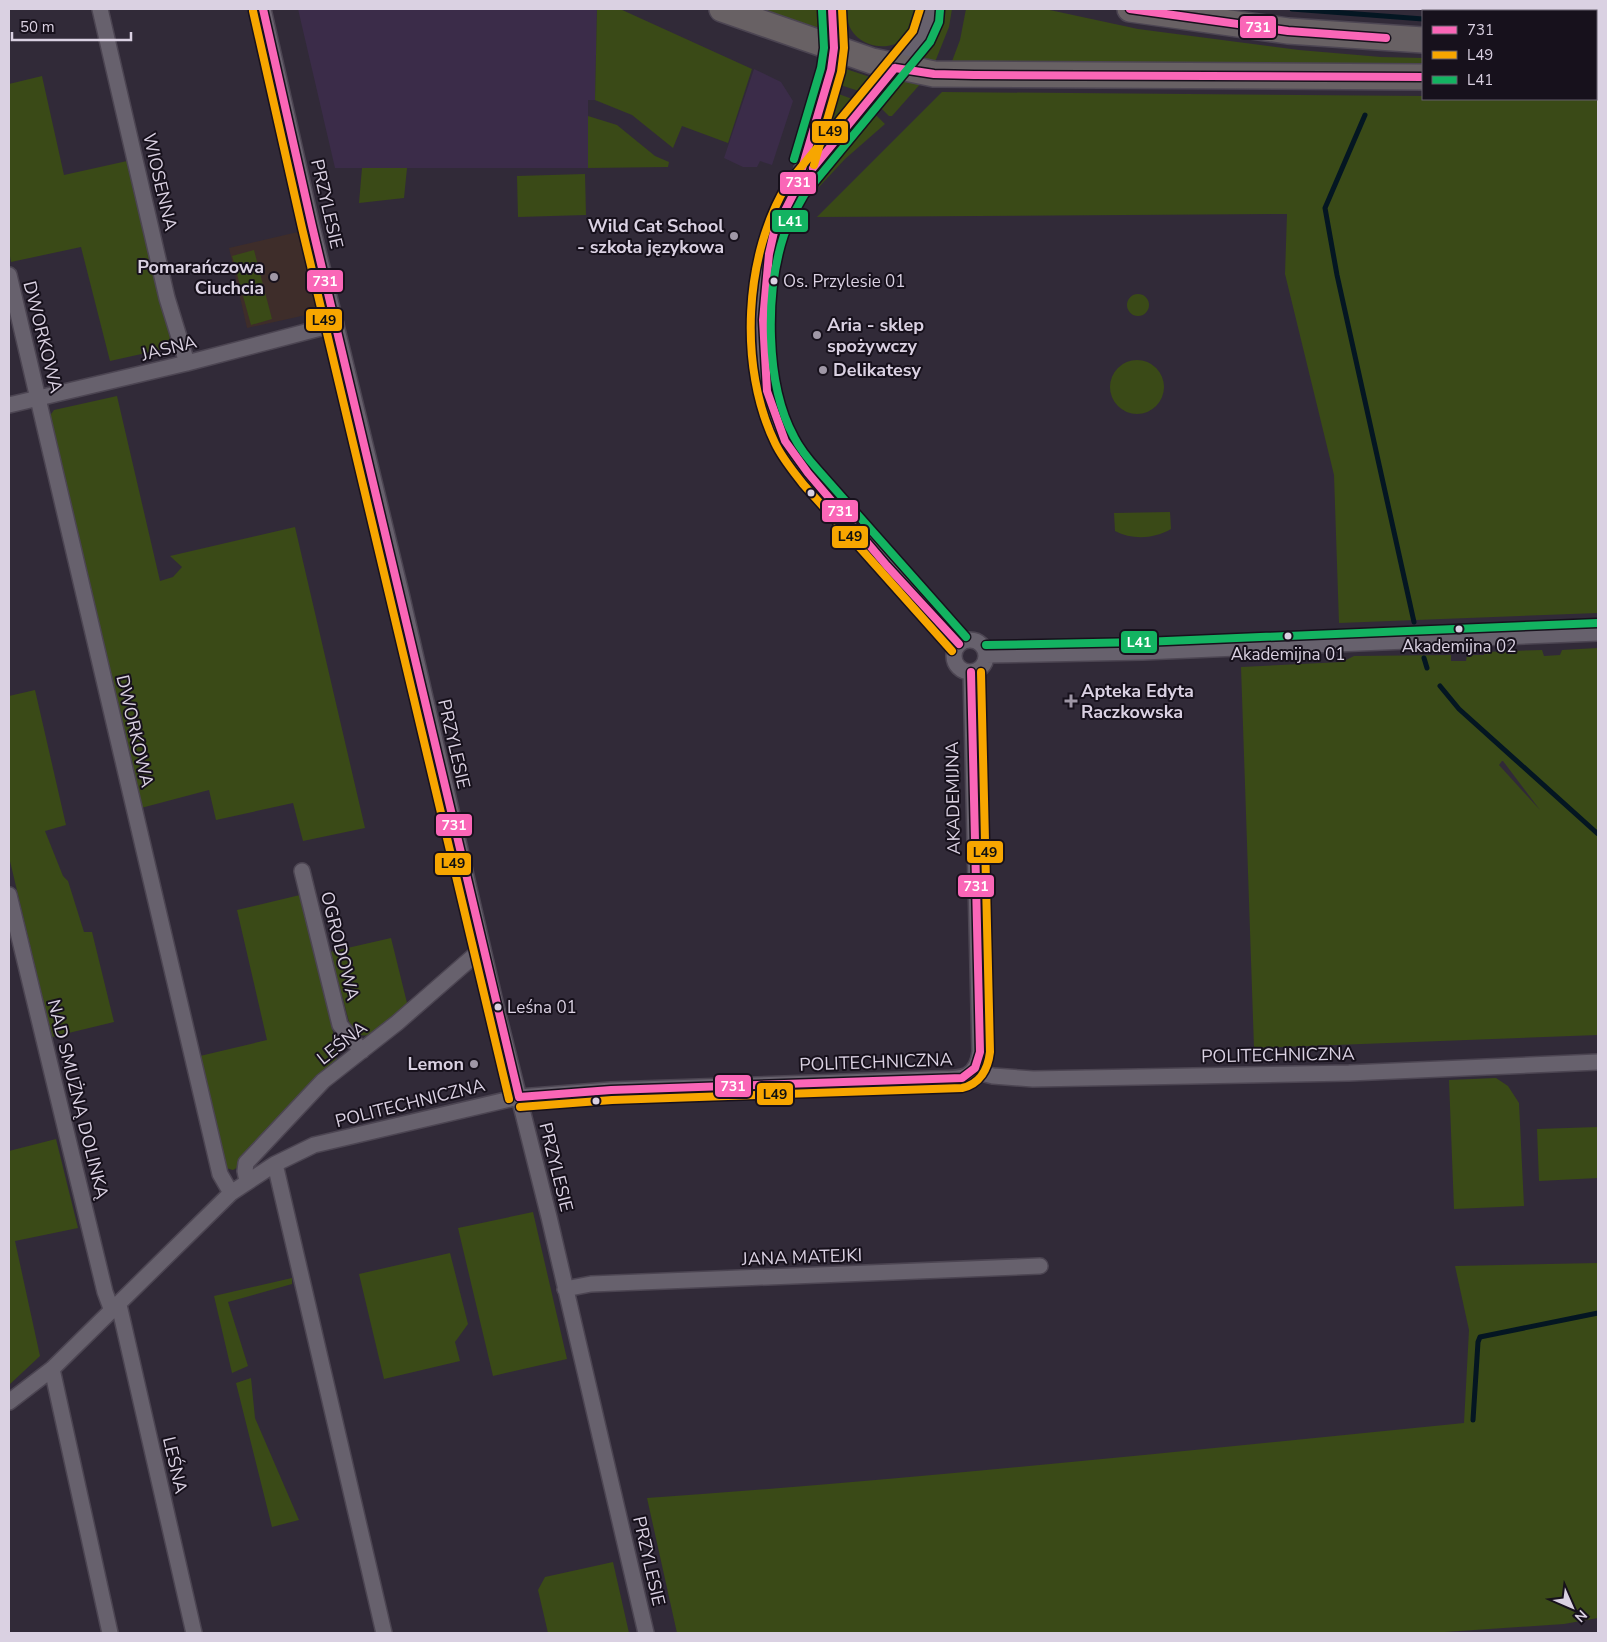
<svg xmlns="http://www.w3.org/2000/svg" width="1607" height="1642" viewBox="0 0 1607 1642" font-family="'Nunito Sans',sans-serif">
  <rect width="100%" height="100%" fill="#312a38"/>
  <path fill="#3b2c49" d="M298 9H597L595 100H588V168H335Z
    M754 69 781 82 793 101 772 165 760 161 757 167H743L724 158Z"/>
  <path fill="#3e2d2a" d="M302 231 319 306 315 313 247 328 229 248Z"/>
  <path fill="#3a4a17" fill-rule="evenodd" d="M597 9H620L752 69 728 143 682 126 673 148 632 115 595 100Z
    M762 9H823L825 30Z
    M847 9H919C913 65 842 52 847 9Z
    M941 9H952L949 27 935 62 917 60C932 45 941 29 941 9Z
    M966 9H1045L1138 29 1299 50 1381 57 1423 58V71L951 64 960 40Z
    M840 67 873 78 862 92 837 84Z
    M42 76 64 175 127 161 170 338 164 349 110 361 81 247 11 262 9 251V84Z
    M908 80 922 82 892 116H889L876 103 894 84Z
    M942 92 1423 96V99L1598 98V613L1339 623 1334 475 1285 274 1287 214 817 217Z
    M836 93 855 100 826 138 824 137Z
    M871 110 885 124 845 159 819 187V175Z
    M588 116 617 125 655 156 669 162 668 167 588 168Z
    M362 168H407L404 198 359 203Z
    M585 174 586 215 518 217 517 176Z
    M254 250 272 319 251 325 232 256Z
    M1127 305a11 11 0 1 1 22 0a11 11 0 1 1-22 0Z
    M1110 387a27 27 0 1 1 54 0a27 27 0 1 1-54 0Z
    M117 396 160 581 173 577 182 567 170 556 295 527 365 828 303 841 293 803 216 820 209 790 141 808 49 417 54 410Z
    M1170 512 1171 529C1154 539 1132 540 1115 531L1114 513Z
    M1598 648V1035L1254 1048 1241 667 1342 662 1354 656 1451 655V661H1466L1467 655H1484V652L1542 650 1544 656 1560 655 1562 650ZM1502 761H1503L1540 810 1499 765Z
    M35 690 66 825 45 831 63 876 68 881 84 932H92L114 1022 52 1037 9 857V696Z
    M300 895 338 1053 334 1067 240 1166 233 1170 226 1168 200 1056 267 1040 237 910Z
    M391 938 408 1007 372 1034C364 1037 357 1036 351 1029L330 952Z
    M1496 1078 1508 1086 1519 1103 1524 1206 1454 1209 1449 1080Z
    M1598 1127V1178L1539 1181 1537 1129Z
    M56 1139 78 1228 15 1241 40 1356 9 1385V1151Z
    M533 1212 567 1359 493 1376 458 1228Z
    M450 1253 468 1324 455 1342 460 1361 384 1379 359 1274Z
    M1598 1263V1618L1564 1624 1430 1633H677L647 1498C920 1479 1192 1450 1464 1423L1469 1330 1455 1266Z
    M292 1278V1284L228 1302 248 1366 232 1373 214 1296Z
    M251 1378 255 1418 299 1520 272 1527 236 1383Z
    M613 1562 629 1633H548L538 1590 545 1577Z"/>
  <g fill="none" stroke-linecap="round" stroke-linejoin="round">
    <path stroke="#041622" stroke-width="5" d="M1292 9 1423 19
      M1596 25H1598
      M1365 115 1325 208 1337 275 1414 622
      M1424 658 1427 668
      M1440 686 1459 709 1598 834
      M1473 1420 1478 1342 1480 1337 1598 1313"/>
    <g stroke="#4c4552" stroke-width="18">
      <path id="street" d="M100 9 167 298 187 363
        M263 9 312 226 401 593 496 1006 549 1217 646 1633
        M832 9 834 48 831 70 796 189 774 232 769 254 763 320 767 391 785 441 808 473 887 566 959 644
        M800 184 922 36 929 19 930 9
        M9 275 220 1174 231 1193
        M9 405 187 363 336 324
        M954 656a16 16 0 1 1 32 0a16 16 0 1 1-32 0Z
        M986 655 1143 652 1598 633
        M302 871 340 1025 362 1051
        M9 895 105 1292 112 1311
        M973 1071 993 1076 1033 1079 1349 1073 1598 1062
        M275 1164 384 1633
        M247 1181 245 1171 246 1163 323 1081 397 1023 476 954 483 949
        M565 1289 591 1284 1040 1266
        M119 1305 194 1633
        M52 1369 110 1633
        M9 1402 52 1369 231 1193 275 1164 314 1145 519 1097 611 1090 931 1079C956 1078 976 1083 980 1052L971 672"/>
    </g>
    <g stroke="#4c4552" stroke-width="28">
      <path id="primary" d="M722 9 872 61 934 74 1423 77
        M1130 9 1288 31 1423 40
        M1596 45H1598
        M1596 76H1598"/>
    </g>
    <use href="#street" stroke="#67616d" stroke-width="15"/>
    <use href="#primary" stroke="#686164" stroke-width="25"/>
    <g stroke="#17111c" stroke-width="11">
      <path id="bus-1" d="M263 9 312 226 519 1097
        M832 9 834 48 831 70 796 189 774 232 769 254 763 320 767 391 785 441 808 473 887 566 959 644
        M1130 9 1288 31 1386 38
        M895 68 934 74 974 75 1423 77
        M813 168 895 68
        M519 1097 611 1090 962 1078 975 1068 980 1052 971 672"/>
    </g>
    <g stroke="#17111c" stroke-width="11">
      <path id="bus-2" d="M920 9 913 31 788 183C744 254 738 367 775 443 782 458 793 471 803 484L952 651
        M253 11 302 228 509 1099
        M814 165 841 72 844 48 842 9
        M520 1107 612 1100 962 1088C980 1084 988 1069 990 1052L981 672"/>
    </g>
    <g stroke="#17111c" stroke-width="11">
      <path id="bus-3" d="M940 10 939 22 930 42 804 195C797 208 789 221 784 235 765 292 765 384 794 437 800 449 809 460 818 470L966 637
        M794 159 821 68 824 48 822 10
        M986 645 1143 642 1598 623"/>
    </g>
    <use href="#bus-1" stroke="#fa66b7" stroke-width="8"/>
    <use href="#bus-2" stroke="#f7a600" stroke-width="8"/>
    <use href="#bus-3" stroke="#13b361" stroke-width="8"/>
  </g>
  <g fill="#9f97a6" stroke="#17111c" stroke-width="2">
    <circle cx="734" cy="236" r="5"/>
    <circle cx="274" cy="277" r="5"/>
    <circle cx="817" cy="335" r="5"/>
    <circle cx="823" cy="370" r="5"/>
    <path d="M1068.5 693.5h5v5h5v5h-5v5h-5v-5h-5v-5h5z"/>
    <circle cx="474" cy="1064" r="5"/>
  </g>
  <g fill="#dad1e2" stroke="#17111c" stroke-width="2">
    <circle cx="774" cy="281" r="4.5"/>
    <circle cx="811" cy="493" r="4.5"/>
    <circle cx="1459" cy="629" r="4.5"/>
    <circle cx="1288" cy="636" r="4.5"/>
    <circle cx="498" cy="1007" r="4.5"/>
    <circle cx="596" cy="1101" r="4.5"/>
  </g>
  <g text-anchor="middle" stroke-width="4" stroke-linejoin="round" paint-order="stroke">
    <g font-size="17" fill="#dad1e2" stroke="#17111c" text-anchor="start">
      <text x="783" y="287">Os. Przylesie 01</text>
      <text x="1459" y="652" text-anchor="middle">Akademijna 02</text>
      <text x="1288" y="660" text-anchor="middle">Akademijna 01</text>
      <text x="507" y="1013">Leśna 01</text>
    </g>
    <g font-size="18" fill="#dad1e2" stroke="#17111c">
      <text transform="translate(160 182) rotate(77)" y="6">WIOSENNA</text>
      <text transform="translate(327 204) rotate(77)" y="6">PRZYLESIE</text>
      <text transform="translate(43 337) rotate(76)" y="6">DWORKOWA</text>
      <text transform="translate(169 348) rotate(-14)" y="6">JASNA</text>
      <text transform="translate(135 731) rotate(77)" y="6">DWORKOWA</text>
      <text transform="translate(454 744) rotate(77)" y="6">PRZYLESIE</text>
      <text transform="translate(953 798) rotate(-91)" y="6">AKADEMIJNA</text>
      <text transform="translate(340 946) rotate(76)" y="6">OGRODOWA</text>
      <text transform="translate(342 1043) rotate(-38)" y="6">LEŚNA</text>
      <text transform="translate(1278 1055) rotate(-1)" y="6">POLITECHNICZNA</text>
      <text transform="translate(876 1062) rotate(-2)" y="6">POLITECHNICZNA</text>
      <text transform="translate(78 1099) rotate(76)" y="6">NAD SMUŻNĄ DOLINKĄ</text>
      <text transform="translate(410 1103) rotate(-14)" y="6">POLITECHNICZNA</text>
      <text transform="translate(556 1167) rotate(76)" y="6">PRZYLESIE</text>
      <text transform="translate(802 1257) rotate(-2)" y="6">JANA MATEJKI</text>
      <text transform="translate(175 1465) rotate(77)" y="6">LEŚNA</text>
      <text transform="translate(649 1561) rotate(77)" y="6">PRZYLESIE</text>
    </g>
    <g font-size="18" font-weight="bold" fill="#dad1e2" stroke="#17111c" text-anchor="end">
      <text x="724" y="232">Wild Cat School<tspan x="724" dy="21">- szkoła językowa</tspan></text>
      <text x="264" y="273">Pomarańczowa<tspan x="264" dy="21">Ciuchcia</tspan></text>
      <text x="827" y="331" text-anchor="start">Aria - sklep<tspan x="827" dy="21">spożywczy</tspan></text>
      <text x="833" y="376" text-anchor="start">Delikatesy</text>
      <text x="1081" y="697" text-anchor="start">Apteka Edyta<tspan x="1081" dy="21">Raczkowska</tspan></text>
      <text x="464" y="1070">Lemon</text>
    </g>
  </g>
  <g stroke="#17111c" stroke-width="2">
    <rect x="1239" y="15" width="38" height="24" rx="5" fill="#fa66b7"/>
    <rect x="811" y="120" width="38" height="24" rx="5" fill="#f7a600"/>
    <rect x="779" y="171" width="38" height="24" rx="5" fill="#fa66b7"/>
    <rect x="771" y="209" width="38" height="24" rx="5" fill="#13b361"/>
    <rect x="306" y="269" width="38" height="24" rx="5" fill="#fa66b7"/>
    <rect x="305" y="308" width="38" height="24" rx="5" fill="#f7a600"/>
    <rect x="821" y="499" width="38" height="24" rx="5" fill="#fa66b7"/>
    <rect x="831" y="525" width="38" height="24" rx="5" fill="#f7a600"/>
    <rect x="1120" y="630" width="38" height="24" rx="5" fill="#13b361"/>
    <rect x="435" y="813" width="38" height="24" rx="5" fill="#fa66b7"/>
    <rect x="966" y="840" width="38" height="24" rx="5" fill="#f7a600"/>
    <rect x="434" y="852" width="38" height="24" rx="5" fill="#f7a600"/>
    <rect x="957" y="874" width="38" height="24" rx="5" fill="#fa66b7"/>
    <rect x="714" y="1074" width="38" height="24" rx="5" fill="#fa66b7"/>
    <rect x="756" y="1082" width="38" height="24" rx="5" fill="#f7a600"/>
  </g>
  <g font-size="14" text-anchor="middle" font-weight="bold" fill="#fff">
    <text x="1258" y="32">731</text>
    <text x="798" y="187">731</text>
    <text x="790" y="226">L41</text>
    <text x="325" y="286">731</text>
    <text x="840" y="516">731</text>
    <text x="1139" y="647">L41</text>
    <text x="454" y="830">731</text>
    <text x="976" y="891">731</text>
    <text x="733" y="1091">731</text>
  </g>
  <g font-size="14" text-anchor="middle" font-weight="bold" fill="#111">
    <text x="830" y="136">L49</text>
    <text x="324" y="325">L49</text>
    <text x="850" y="541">L49</text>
    <text x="985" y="857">L49</text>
    <text x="453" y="868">L49</text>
    <text x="775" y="1099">L49</text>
  </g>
  <rect width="1607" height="1642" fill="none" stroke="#dad1e2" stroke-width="20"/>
  <rect x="1422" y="10" width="175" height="90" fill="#17111c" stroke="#655e6b"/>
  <rect x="1432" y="26" width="25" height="8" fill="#fa66b7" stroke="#655e6b"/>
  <text x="1467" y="35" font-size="15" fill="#dad1e2">731</text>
  <rect x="1432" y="51" width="25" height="8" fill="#f7a600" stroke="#655e6b"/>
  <text x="1467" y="60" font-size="15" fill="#dad1e2">L49</text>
  <rect x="1432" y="76" width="25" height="8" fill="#13b361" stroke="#655e6b"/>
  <text x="1467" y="85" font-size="15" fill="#dad1e2">L41</text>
  <g transform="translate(1572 1607) rotate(135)" stroke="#17111c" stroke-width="4" paint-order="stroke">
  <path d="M0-4L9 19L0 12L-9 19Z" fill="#dad1e2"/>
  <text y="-8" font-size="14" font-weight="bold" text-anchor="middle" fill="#dad1e2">N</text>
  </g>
  <path d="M12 32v8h119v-8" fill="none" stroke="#dad1e2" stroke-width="2.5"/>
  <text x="20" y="32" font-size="15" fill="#dad1e2" stroke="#17111c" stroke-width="4" paint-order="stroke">50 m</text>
</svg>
